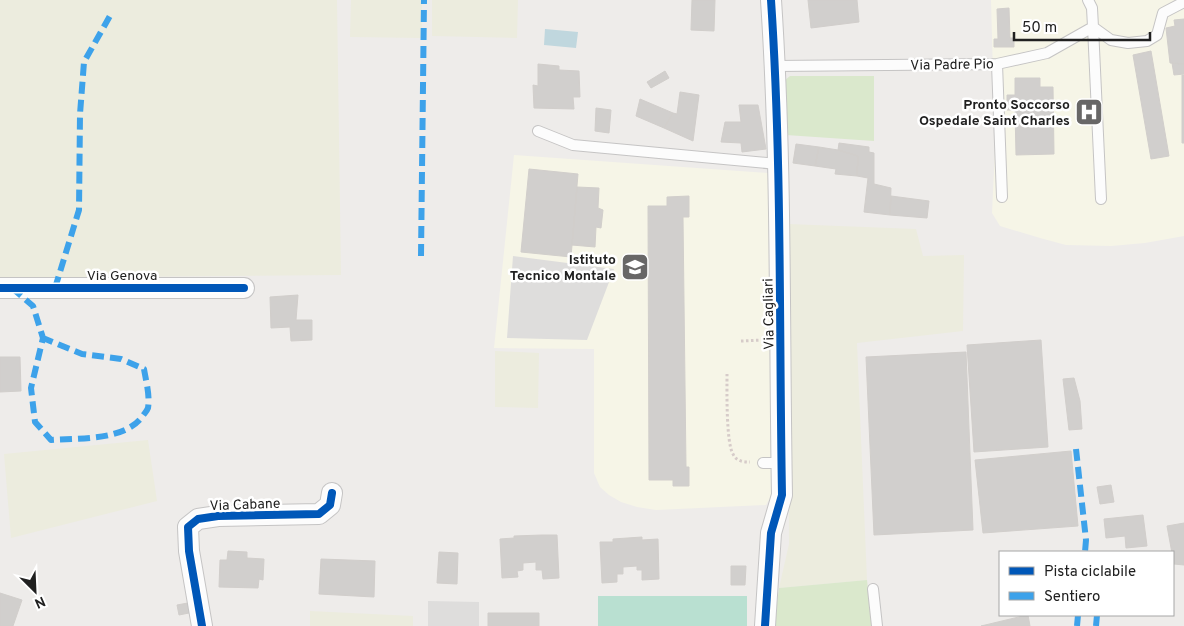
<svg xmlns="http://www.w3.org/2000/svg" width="1184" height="626" viewBox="0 0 1184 626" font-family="Overpass,sans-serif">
  <rect width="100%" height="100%" fill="#eeecea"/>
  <path fill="#f6f5e7" d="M991 0H1184V236L1145 243 1111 246 1066 245 1040 238 1000 226 992 213 995 149Z
    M514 155 768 173 771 496 766 505 656 510 637 507 621 502 609 495 600 487 594 473V349L494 348Z"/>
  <path fill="#ececde" d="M0 0H337L341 275 0 278Z
    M351 0H422V38L350 37Z
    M432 0H518L517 38 432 36Z
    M788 224 916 229 923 256 964 255 963 331 857 343 867 580 779 588 789 544Z
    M495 351 539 353 538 408 495 407Z
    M148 440 157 501 11 538 4 454Z
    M310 611 413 616V626H310Z"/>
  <path fill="#dae8cc" d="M790 76H874V141L786 135 784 81Z
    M867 580 872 626H774L779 588Z"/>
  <path fill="#b9e0d1" d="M598 596H747V626H598Z"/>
  <path fill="#dedddc" d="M513 256 614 269 587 340 507 338Z
    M428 601 479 602V626H428Z"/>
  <path fill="#c0d7de" d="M545 29 578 32 576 48 544 45Z"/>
  <path fill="#d1cfcd" stroke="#d1cecb" d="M692 0H715L714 31 691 30Z
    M808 0H857L859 22 811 28Z
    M1009 8 1010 38H1014V47H994V39H998L997 9Z
    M1184 19V64L1170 63 1166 28 1175 26 1174 20Z
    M1151 51 1169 156 1151 159 1133 55Z
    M1172 63 1184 64V74L1174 75Z
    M538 64 559 66V70L579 71 580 97H573L574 109 534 108 533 85 538 86Z
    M665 71 669 78 651 88 647 82Z
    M1182 75H1184V143H1182Z
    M1015 78H1040V87H1053L1054 154 1016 155 1015 110H1007V95H1015Z
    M680 92 699 95 693 141 664 128 673 113 677 114Z
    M640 99 673 113 664 128 636 116Z
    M739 105H758L766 149 742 152 741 143 721 142 725 122H741Z
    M596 108 611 110 609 133 595 131Z
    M839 143 869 147V152L874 153V184L891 188 890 215 864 212 868 178 857 176 858 156 838 150Z
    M796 144 819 147 815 166 793 163Z
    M819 147 838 150 858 156 857 176 835 174 836 169 815 166Z
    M529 169 578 174 571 257 521 252Z
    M577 187 599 188 598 208 603 210 601 228 596 227 595 247 572 245Z
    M689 196V217H683L686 467H689V486H673V480H649L648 206H667V197Z
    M891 196 929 201 927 218 890 215Z
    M298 295 296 320H312V340L291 341 290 327 271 328 270 297Z
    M1041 340 1048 447 974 452 967 345Z
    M966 352 973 530 874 535 866 357Z
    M0 357H20L21 391 0 392Z
    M1074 378 1080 401 1082 429 1069 430 1063 379Z
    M1071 451 1078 526 983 533 975 460Z
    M1111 485 1114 502 1100 504 1097 487Z
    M1143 515 1147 546 1126 548 1125 536 1106 538 1104 519Z
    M1184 523V565L1174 564 1167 526Z
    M542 535H557L559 578 543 579 542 570H536V562L523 563V570L517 571 518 577 502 578 500 539 514 538V536Z
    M642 537V540L658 539 659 579 642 580V570H637V566L623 567V574H617V582L602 583 600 542H613V539Z
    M228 551 247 552V558L264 559 263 580 259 579 258 588 219 587 220 560H227Z
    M439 552 458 553 457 584 437 583Z
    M321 559 375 561 374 597 319 594Z
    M731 566H746L745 585H731Z
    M0 593 22 600 13 626H0Z
    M193 602 194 612 179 615 177 605Z
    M488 613H539V626H488Z
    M1028 615 1030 626H981L1027 615Z"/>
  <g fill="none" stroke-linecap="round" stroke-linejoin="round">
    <g stroke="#c5c4c4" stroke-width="12">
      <path id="service" d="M1093 27 1101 199
        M1093 27 1111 40 1128 43 1147 41 1157 35 1163 13 1184 2
        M997 64 1002 197
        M775 66 997 64 1047 53 1093 27 1092 8 1088 0
        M538 131 573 145 777 164
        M763 463H782
        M873 589 877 626"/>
    </g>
    <g stroke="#c5c4c4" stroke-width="22">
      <path id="minor" d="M0 288H244
        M202 626 189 551 188 527 198 519 218 516 319 514 330 505 332 493
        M765 626 771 533 782 495C779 330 782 165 771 0"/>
    </g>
    <path stroke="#d6cbc9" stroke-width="3" stroke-dasharray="2.5 2.5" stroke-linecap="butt" d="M741 341 762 340
      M727 374C727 391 726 442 733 454 736 461 743 462 750 462"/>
    <use href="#service" stroke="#fcfcfc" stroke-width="10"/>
    <use href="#minor" stroke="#fcfcfc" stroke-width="20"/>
    <path stroke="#3da2ea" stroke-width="6" stroke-dasharray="12 6" stroke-linecap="butt" d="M421 256 424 0
      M12 288 33 306 43 338 31 388 35 422 51 440C78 438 124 441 142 417 144 414 147 411 148 408 150 395 146 381 144 369L121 359 82 354 43 338
      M55 288 79 210 80 114 84 62 111 14
      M1076 449 1086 540 1085 552
      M1077 626 1078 615
      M1096 626 1097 615"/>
    <g stroke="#fff" stroke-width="11">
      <path id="cycleway" d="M0 288H244
        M202 626 189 551 188 527 198 519 218 516 319 514 330 505 332 493
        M765 626 771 533 782 495C779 330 782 165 771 0"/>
    </g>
    <use href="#cycleway" stroke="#0057b8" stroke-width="8"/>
  </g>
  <defs>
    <g id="hospital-square" transform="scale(1.4375)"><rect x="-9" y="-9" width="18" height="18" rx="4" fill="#686767" stroke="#fff"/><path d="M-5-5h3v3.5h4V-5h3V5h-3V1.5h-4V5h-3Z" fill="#fff"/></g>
    <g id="school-square" transform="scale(1.4375)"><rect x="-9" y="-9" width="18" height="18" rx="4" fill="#686767" stroke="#fff"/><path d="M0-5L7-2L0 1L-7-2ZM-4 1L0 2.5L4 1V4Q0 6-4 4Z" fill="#fff"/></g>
  </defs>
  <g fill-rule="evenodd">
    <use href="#hospital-square" x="1089" y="112"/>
    <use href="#school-square" x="635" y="267"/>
  </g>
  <g text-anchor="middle" stroke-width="5" stroke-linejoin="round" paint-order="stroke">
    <g font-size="14" fill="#202020" stroke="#fff">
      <text transform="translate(952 64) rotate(-1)" y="5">Via Padre Pio</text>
      <text x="122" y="280">Via Genova</text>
      <text transform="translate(768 314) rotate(-91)" y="5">Via Cagliari</text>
      <text transform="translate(245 504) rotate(-2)" y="5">Via Cabane</text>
    </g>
    <g font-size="14" font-weight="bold" fill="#202020" stroke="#fff" text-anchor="end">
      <text x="1070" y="109">Pronto Soccorso<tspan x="1070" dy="16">Ospedale Saint Charles</tspan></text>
      <text x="616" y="264">Istituto<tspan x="616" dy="16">Tecnico Montale</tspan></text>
    </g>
  </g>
  <rect x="999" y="551" width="175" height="65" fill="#ffffff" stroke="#a6a6a6"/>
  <rect x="1009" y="567" width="25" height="8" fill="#0057b8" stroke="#a6a6a6"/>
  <text x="1044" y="576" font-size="15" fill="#202020">Pista ciclabile</text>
  <rect x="1009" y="592" width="25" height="8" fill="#3da2ea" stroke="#a6a6a6"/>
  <text x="1044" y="601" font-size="15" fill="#202020">Sentiero</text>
  <g transform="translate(35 591) rotate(156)" stroke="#ffffff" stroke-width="4" paint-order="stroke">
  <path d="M0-4L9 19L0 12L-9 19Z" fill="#202020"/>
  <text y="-8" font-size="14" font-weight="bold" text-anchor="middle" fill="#202020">N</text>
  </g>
  <path d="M1014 32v8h136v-8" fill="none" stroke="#202020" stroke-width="2.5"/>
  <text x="1022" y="32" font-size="15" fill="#202020" stroke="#ffffff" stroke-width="4" paint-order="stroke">50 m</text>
</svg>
